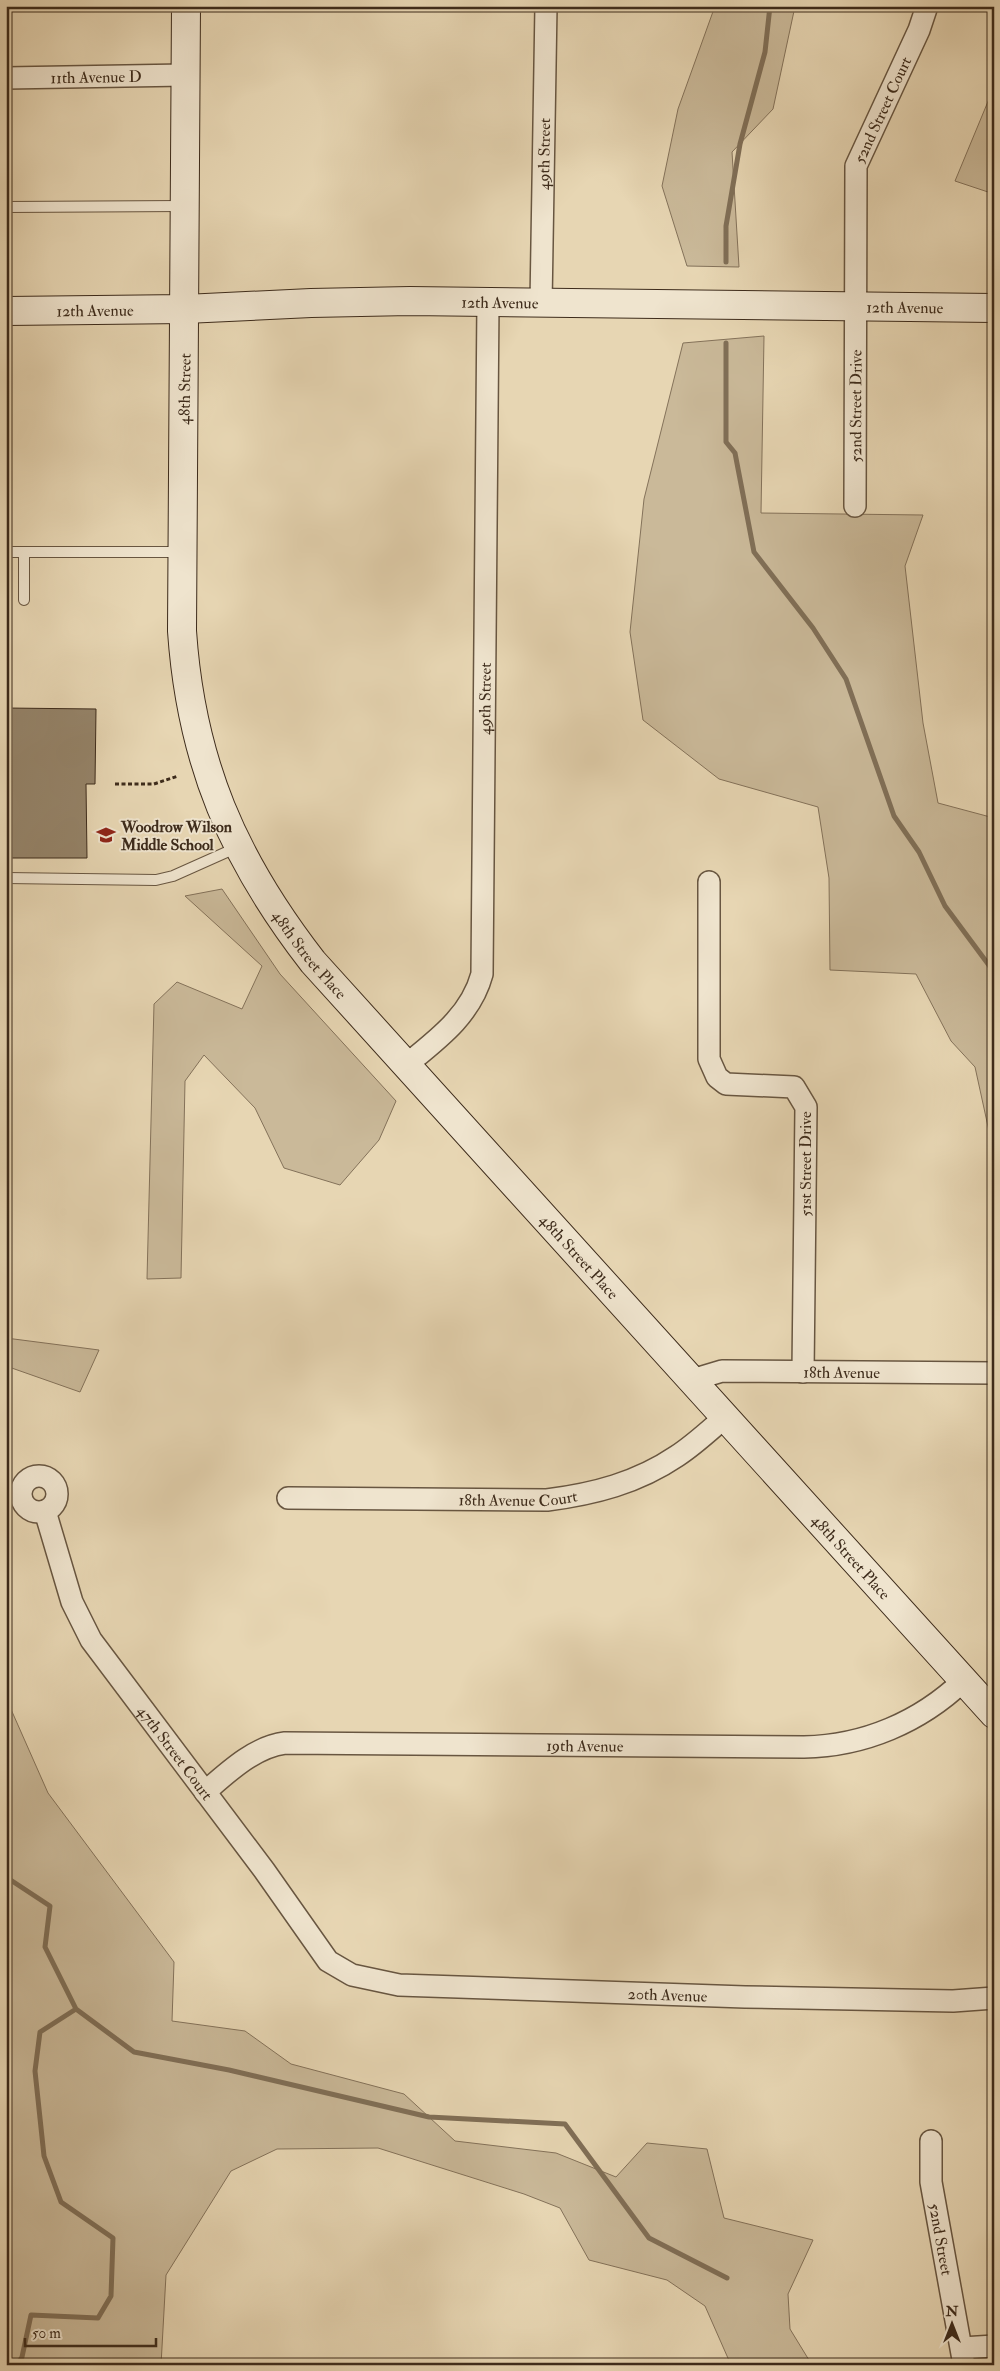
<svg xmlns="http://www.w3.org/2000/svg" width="1000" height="2371" viewBox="0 0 1000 2371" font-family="'IM FELL Double Pica',serif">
  <rect width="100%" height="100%" fill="#e7d6b3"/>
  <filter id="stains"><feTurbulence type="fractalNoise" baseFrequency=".004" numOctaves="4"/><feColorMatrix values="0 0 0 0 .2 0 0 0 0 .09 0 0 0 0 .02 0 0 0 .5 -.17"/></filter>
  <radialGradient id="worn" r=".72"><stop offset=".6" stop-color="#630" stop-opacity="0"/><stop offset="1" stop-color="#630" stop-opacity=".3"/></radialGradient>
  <path fill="#cab999" stroke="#84725a" d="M715 6H798L794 11 773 109 732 152 739 267 687 266 662 186 678 109Z
    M994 87V194L955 181Z
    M764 336 761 513 923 515 905 566 923 723 938 803 994 818V1154L975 1067 951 1041 916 974 830 970 829 878 818 807 719 779 643 720 630 632 644 499 683 343Z
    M222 889 280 974 396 1101 379 1140 340 1185 284 1168 255 1108 204 1055 185 1081 181 1278 147 1279 154 1004 177 982 242 1009 262 966 185 896Z
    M6 1338 99 1350 80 1392 6 1366Z
    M6 1698 48 1793 174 1962 172 2021 245 2031 291 2064 404 2094 455 2141 556 2153 616 2177 647 2143 707 2149 724 2218 813 2240 788 2294 790 2329 812 2365H731L705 2306 667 2280 589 2260 560 2208 524 2194 378 2148 277 2149 231 2171 166 2275 161 2365H6Z"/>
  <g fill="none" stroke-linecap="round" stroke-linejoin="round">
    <path stroke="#806f57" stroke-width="5" d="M726 262V226L740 144 765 52 770 6
      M726 343V442L735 453 754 552 813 628 846 679 894 816 919 852 945 906 994 972
      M6 1829V1836
      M6 1877 50 1906 45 1947 76 2009 134 2052 229 2070 429 2117 565 2124 649 2238 727 2278
      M17 2365 22 2357 31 2315 98 2318 111 2296 113 2238 61 2202 44 2156 35 2071 40 2032 76 2009"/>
  </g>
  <path fill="#95846a" stroke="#3d2b1b" d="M6 708 96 709 95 784H86L87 858H6Z"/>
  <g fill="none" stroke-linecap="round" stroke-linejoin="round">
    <g stroke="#685641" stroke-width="12">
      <path id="lane" d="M6 207 183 206
        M6 552H182
        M24 552V600
        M6 878 156 880 173 876 238 847"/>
    </g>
    <g stroke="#685641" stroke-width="24">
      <g id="street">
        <path id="s1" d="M6 78 185 75"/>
        <path id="s2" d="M541 303 546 6"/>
        <path id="s3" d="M855 506 856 166 919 30 927 6"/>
        <path d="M709 882V1059L717 1077 726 1084 794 1087 806 1107 803 1372"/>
        <path id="s4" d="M406 1065C438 1039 471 1015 482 974L488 302"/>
        <path id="s5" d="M692 1380 722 1371 994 1373"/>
        <circle cx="39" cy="1494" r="18"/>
        <path id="s6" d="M288 1498 547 1500C594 1494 637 1483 677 1456 694 1445 710 1430 725 1417"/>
        <path id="s7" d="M45 1511 72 1602 91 1640 264 1870 328 1961 352 1975 399 1985 745 1997 953 2001 994 1998"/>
        <path id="s8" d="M205 1792C228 1772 254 1747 285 1743L804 1747C864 1746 920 1722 963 1681"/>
        <path id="s9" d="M931 2141V2182L964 2365"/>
        <path d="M962 2348 994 2346"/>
      </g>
    </g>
    <g stroke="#3d2b1b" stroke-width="30">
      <g id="secondary">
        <path id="s10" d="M186 6 182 631C191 762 233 859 313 962L994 1714"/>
        <path id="s11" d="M6 311 185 309 311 303 410 301 994 308"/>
      </g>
    </g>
    <path stroke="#3d2b1b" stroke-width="3" stroke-dasharray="4 2.5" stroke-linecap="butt" d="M115 784H154L178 776"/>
    <use href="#lane" stroke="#efe4ce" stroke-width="10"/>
    <use href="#street" stroke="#efe4ce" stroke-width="21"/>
    <use href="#secondary" stroke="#efe4ce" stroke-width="28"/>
  </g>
  <defs>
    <g id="school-bare" transform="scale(1.5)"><path d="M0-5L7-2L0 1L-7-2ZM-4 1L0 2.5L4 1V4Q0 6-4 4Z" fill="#8f2418" stroke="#efe4ce" stroke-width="2.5" paint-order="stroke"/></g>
  </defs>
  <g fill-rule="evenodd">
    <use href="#school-bare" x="106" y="835"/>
  </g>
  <g text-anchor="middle" stroke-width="4" stroke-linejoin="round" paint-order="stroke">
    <g font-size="16" fill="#3d2b1b" stroke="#efe4ce">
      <text dy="6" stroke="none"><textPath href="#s1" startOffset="90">11th Avenue D</textPath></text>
      <text dy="6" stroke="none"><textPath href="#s3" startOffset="402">52nd Street Court</textPath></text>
      <text dy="6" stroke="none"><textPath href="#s2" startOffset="149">49th Street</textPath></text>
      <text dy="6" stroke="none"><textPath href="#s11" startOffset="494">12th Avenue</textPath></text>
      <text dy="6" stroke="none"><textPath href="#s11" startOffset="899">12th Avenue</textPath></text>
      <text dy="6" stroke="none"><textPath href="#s11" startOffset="89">12th Avenue</textPath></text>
      <text transform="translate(184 389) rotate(-89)" y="6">48th Street</text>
      <text dy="6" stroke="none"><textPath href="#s3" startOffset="100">52nd Street Drive</textPath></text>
      <text dy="6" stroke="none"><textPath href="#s4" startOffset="396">49th Street</textPath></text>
      <text dy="6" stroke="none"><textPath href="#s10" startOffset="979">48th Street Place</textPath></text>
      <text transform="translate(805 1164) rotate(-90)" y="6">51st Street Drive</text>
      <text dy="6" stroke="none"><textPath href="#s10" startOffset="1384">48th Street Place</textPath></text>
      <text dy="6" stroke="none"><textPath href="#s5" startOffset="151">18th Avenue</textPath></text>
      <text dy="6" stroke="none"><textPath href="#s6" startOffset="230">18th Avenue Court</textPath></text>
      <text dy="6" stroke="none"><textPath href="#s10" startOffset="1789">48th Street Place</textPath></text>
      <text dy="6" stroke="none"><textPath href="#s8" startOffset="395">19th Avenue</textPath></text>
      <text dy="6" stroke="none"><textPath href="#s7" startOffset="278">47th Street Court</textPath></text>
      <text dy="6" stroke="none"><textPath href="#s7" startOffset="881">20th Avenue</textPath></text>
      <text dy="6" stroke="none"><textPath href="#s9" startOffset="99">52nd Street</textPath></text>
    </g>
    <g font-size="16" font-weight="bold" fill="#3d2b1b" stroke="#efe4ce" text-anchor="start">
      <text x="121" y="832">Woodrow Wilson<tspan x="121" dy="18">Middle School</tspan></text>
    </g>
  </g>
  <rect width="1000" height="2371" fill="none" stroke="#e7d6b3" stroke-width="25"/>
  <rect x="8" y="8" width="985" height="2356" fill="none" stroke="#3d2b1b" stroke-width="2.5"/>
  <rect x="12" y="12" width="975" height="2346" fill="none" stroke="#3d2b1b"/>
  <g transform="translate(952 2324)" stroke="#efe4ce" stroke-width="4" paint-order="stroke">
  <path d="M0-4L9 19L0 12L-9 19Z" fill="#3d2b1b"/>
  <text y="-8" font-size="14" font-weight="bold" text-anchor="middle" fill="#3d2b1b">N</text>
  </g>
  <path d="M25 2338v8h131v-8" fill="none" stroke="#3d2b1b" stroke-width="2.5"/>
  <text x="32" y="2338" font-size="15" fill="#3d2b1b" stroke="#efe4ce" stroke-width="4" paint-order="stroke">50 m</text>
  <rect width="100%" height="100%" filter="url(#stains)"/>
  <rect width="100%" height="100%" fill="url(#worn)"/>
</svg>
